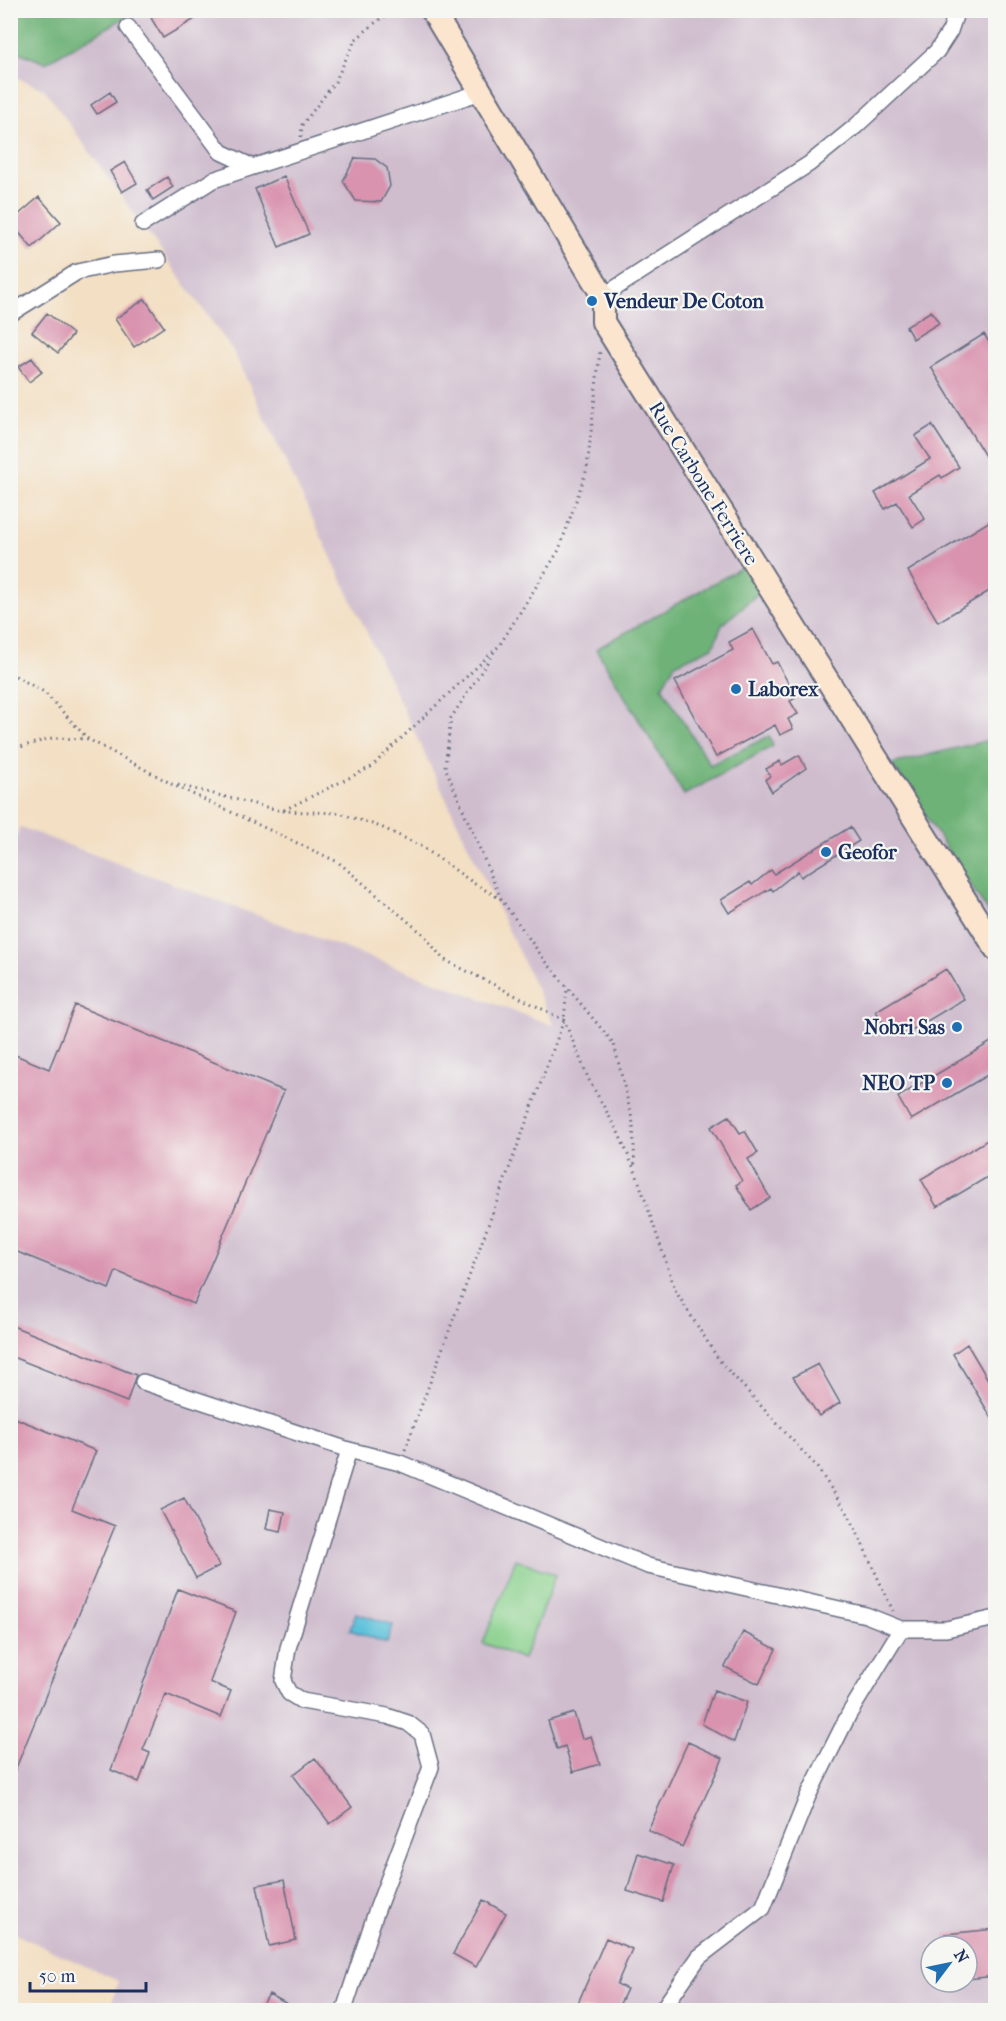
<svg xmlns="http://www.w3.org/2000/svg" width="1006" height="2021" viewBox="0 0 1006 2021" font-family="'IM FELL French Canon',serif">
  <rect width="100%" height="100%" fill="#f6f6f2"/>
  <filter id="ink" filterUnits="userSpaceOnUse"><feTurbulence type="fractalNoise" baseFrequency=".0167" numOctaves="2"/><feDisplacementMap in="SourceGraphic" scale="12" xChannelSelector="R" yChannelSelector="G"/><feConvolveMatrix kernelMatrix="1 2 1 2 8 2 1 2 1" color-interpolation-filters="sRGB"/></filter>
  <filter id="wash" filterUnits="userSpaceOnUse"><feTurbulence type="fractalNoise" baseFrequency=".008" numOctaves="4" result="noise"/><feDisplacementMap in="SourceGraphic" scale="24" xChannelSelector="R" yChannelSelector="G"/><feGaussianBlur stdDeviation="1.35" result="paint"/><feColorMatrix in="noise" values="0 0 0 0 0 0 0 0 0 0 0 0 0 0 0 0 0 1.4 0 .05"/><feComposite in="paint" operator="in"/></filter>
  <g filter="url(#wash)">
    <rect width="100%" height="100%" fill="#f3dfc3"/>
    <path fill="#cfbdce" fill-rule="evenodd" d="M11 11H995V2010H110L118 1981 11 1932 10 851 20 827 554 1026 233 351 45 90 11 75ZM931 1946H967V1982H931Z"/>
    <path fill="#88d08b" stroke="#528074" stroke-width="1.5" d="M516 1559 556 1575 523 1659 483 1643Z"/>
    <path fill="#6eb277" stroke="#44706a" stroke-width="1.5" d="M10 11 11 10 137 11 45 63 11 49Z
      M746 565 762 590 722 625 713 647 675 664 662 687 710 765 769 736 773 746 684 795 596 649Z
      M989 740 996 753 995 923 892 764Z"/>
    <path fill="#5cc1da" stroke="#3c789c" stroke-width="1.5" d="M356 1613 393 1625 387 1643 350 1630Z"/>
    <g id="blocks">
      <path fill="#d993ae" d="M164 10H210L163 38 151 18Z
        M110 92 116 102 97 114 91 105Z
        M355 158 375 159 387 168 390 186 381 202 356 201 343 181Z
        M125 162 137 183 122 192 110 171Z
        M284 176 309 234 279 247 255 189Z
        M167 177 173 187 153 200 147 190Z
        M39 197 61 222 32 248 10 222Z
        M145 299 164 327 134 347 115 319Z
        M931 311 939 323 913 339 906 327Z
        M47 313 73 334 58 353 32 332Z
        M984 334 996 353V474L931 367Z
        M32 358 42 372 29 382 18 367Z
        M932 425 959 467 942 478 940 475 909 494 925 519 913 527 897 502 885 509 875 493 930 459 915 436Z
        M990 521 996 531V587L938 622 908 571Z
        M753 629 772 664 777 662 796 698 790 701 798 714 788 719 793 729 780 735 775 725 716 757 675 681 733 650 729 642Z
        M799 755 806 768 772 792 765 780 770 776 766 769 780 761 782 765Z
        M850 827 859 841 801 877 798 871 773 891 771 888 729 913 721 900 750 882 752 885 771 870 774 874Z
        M946 969 964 999 902 1036 898 1030 890 1035 876 1011Z
        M75 1005 284 1091 194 1304 116 1271 109 1289 10 1249V1060L13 1054 49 1069Z
        M996 1039V1070L911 1120 898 1097Z
        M729 1116 740 1133 745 1131 758 1153 748 1159 770 1198 751 1210 736 1185 742 1181 711 1127Z
        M996 1135V1172L937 1207 921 1179Z
        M10 1325 136 1375 127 1402 10 1356Z
        M967 1344 996 1393V1425L953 1354Z
        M818 1364 840 1403 819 1416 793 1377Z
        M10 1416 96 1451 72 1509 115 1526 11 1780Z
        M184 1498 219 1566 196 1578 160 1510Z
        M270 1509 285 1512 281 1532 266 1529Z
        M178 1589 236 1612 210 1682 231 1691 221 1717 166 1694 143 1750 150 1753 139 1782 111 1770Z
        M743 1632 776 1649 759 1684 725 1667Z
        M714 1690 747 1702 734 1742 702 1724Z
        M574 1713 582 1739 591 1736 600 1764 573 1772 565 1746 557 1749 548 1721Z
        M688 1742 723 1758 682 1847 648 1830Z
        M315 1758 352 1807 330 1824 293 1775Z
        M638 1853 674 1865 663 1902 627 1891Z
        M284 1880 296 1940 269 1946 257 1885Z
        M483 1900 506 1913 476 1967 453 1954Z
        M996 1929V1976L967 1979V1946H946L945 1934Z
        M606 1938 632 1949 617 1984 627 1989 617 2010H575Z
        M269 1994 298 2010H260Z"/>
    </g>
  </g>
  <g filter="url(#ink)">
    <use href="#blocks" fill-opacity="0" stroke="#676d81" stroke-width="1.5"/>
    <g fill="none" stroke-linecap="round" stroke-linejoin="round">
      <g stroke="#676d81" stroke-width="18">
        <path id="street" d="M128 27 221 152 253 167
          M143 224 213 180 481 92
          M603 296 809 164 856 126 937 51 950 31 957 10
          M10 314 77 272 114 264 159 260
          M143 1382 349 1450 400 1463 648 1566 866 1615 901 1629H946L996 1618
          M344 2010 376 1912 431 1767 422 1734 408 1723 387 1716 302 1701 289 1693 283 1681 288 1648 349 1450
          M662 2010 699 1957 763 1908 808 1796 849 1714 901 1629"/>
      </g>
      <g stroke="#676d81" stroke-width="26">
        <path id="secondary" d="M432 10 603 296V322L996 949"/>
      </g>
      <path stroke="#676d81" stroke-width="3" stroke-dasharray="1.5 4.5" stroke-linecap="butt" d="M301 137 302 125 335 82 355 40 381 18 405 10
        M494 652 451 718 445 767 501 899
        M10 673 44 692 88 739 172 784
        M10 750 52 738 88 739
        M171 784 338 862 424 935 443 959 564 1020 589 1080 618 1132 636 1173 676 1292 719 1360 816 1466 849 1515 893 1611
        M178 785 282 811 339 813 381 827 421 846 475 884 501 899 543 958 614 1044 633 1123 635 1168
        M284 810 371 767 499 646 559 550 587 469 600 351
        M405 1450 564 1020 567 988"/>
      <use href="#street" stroke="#fff" stroke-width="15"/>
      <use href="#secondary" stroke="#fce5cf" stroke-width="22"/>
    </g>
  </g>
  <g fill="#1f6fb2" stroke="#f6f6f2" stroke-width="2">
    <circle cx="592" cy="301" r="6"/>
    <circle cx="736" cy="689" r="6"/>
    <circle cx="826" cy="852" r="6"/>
    <circle cx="957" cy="1027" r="6"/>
    <circle cx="947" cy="1083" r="6"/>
  </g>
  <g text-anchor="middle" stroke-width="4.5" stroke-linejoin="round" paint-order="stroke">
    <g font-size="20" font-weight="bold" fill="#1b2f5e" stroke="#f6f6f2" text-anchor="start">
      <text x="604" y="308">Vendeur De Coton</text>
      <text x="748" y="696">Laborex</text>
      <text x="838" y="859">Geofor</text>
      <text x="945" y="1034" text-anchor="end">Nobri Sas</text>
      <text x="935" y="1090" text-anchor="end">NEO TP</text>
    </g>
    <g font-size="20" fill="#1b2f5e" stroke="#f6f6f2">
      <text transform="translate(704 483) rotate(58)" y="7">Rue Carbone Ferriere</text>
    </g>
  </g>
  <rect width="1006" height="2021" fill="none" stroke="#f6f6f2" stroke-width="36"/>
  <g transform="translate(949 1964) rotate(58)"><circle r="28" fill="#f6f6f2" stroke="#9ea6b7" stroke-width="1.5"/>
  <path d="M0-4.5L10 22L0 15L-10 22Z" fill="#1f6fb2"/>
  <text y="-9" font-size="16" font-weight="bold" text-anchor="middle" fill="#1b2f5e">N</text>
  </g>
  <path d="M30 1982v9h116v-9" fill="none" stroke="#1b2f5e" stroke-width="3"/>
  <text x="39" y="1982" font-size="18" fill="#1b2f5e" stroke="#f6f6f2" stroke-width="4.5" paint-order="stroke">50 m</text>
</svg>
